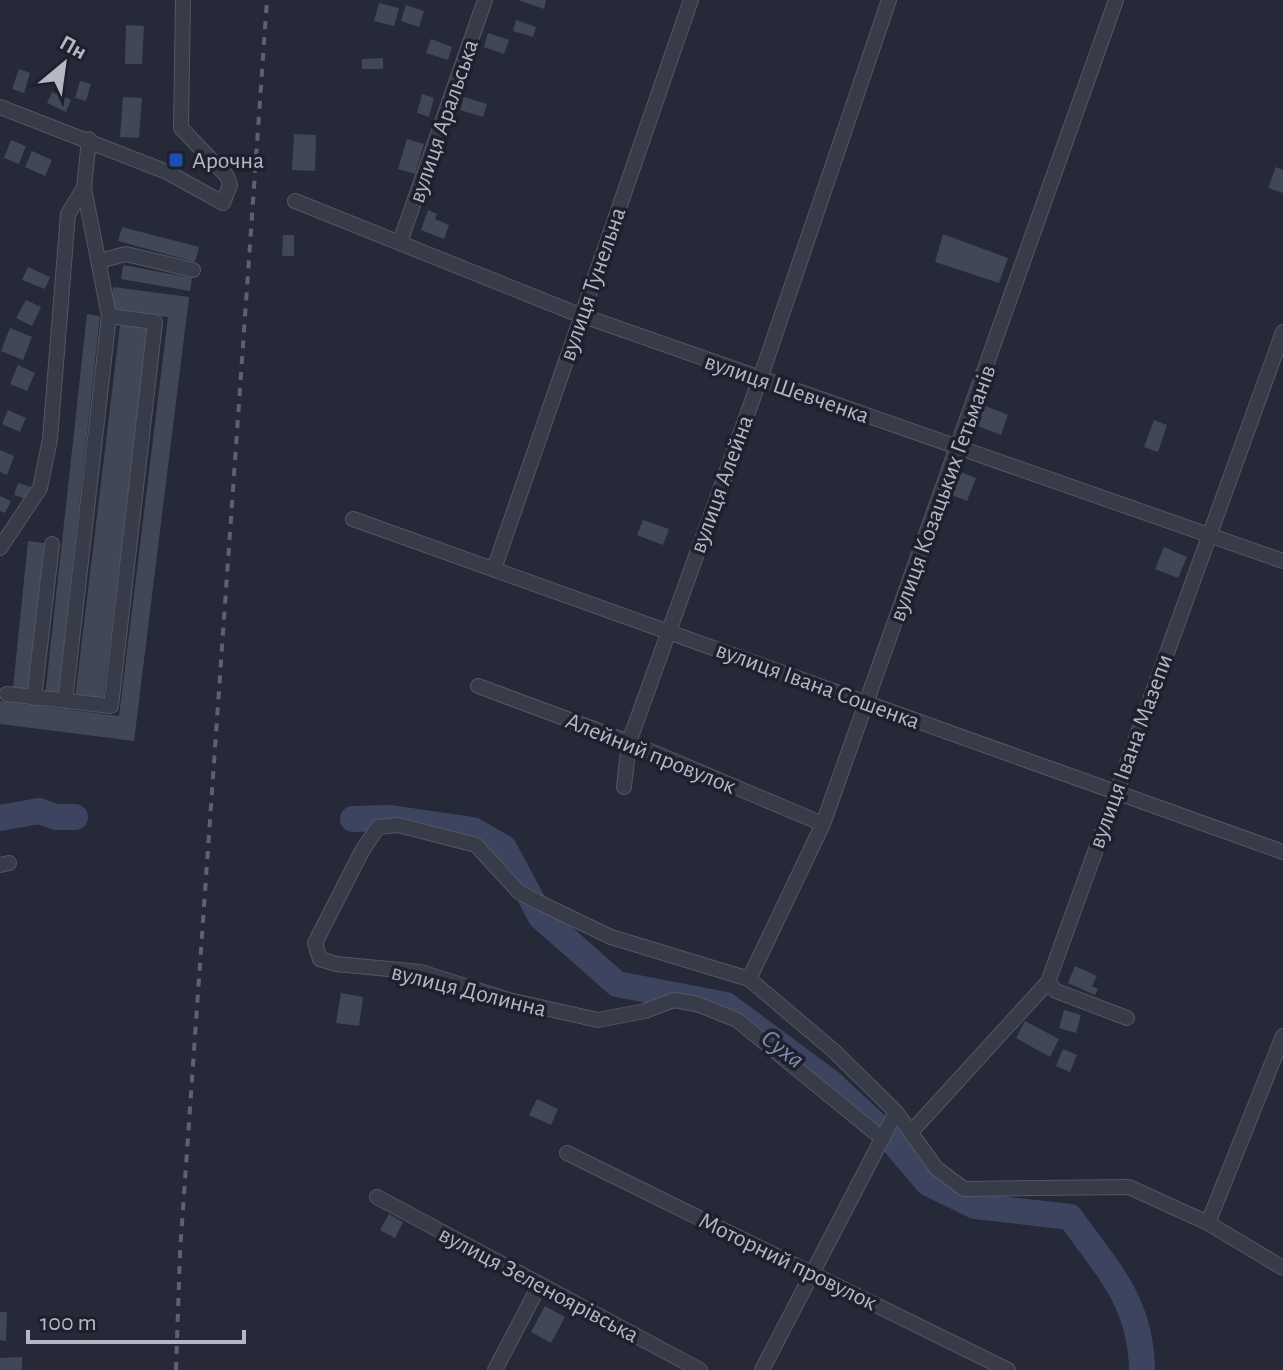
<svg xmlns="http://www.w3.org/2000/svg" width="1283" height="1370" viewBox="0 0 1283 1370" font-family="'Alegreya Sans',sans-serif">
  <rect width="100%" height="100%" fill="#252938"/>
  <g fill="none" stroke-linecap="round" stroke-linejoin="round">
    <path stroke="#3d445f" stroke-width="26" d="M0 818 39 811 56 817H75
      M353 819 391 818 473 830 504 848 541 917 617 984 726 1005 831 1083 888 1136 928 1183 975 1206 1070 1217C1108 1270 1141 1302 1142 1370"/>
  </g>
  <path fill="#424757" d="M518 0H546L544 9Z
    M379 3 399 8 394 26 374 21Z
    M406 5 424 11 419 27 401 21Z
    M516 20 536 27 533 37 513 31Z
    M126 25 144 26 142 64H125Z
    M488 33 509 40 504 54 484 47Z
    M431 39 452 47 448 60 426 53Z
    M383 58V69H362V59Z
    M19 69 30 73 24 93 12 89Z
    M80 81 91 84 86 101 75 98Z
    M52 92 71 100 66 112 47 103Z
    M422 94 434 98 429 117 417 113Z
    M123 97 142 98 139 138 120 137Z
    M464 97 487 104 483 117 460 110Z
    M294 134 316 135 315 171 292 170Z
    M407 139 424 144 415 174 398 169Z
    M11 140 26 146 19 164 4 158Z
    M32 151 52 160 45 176 25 167Z
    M1276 167 1283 170V193L1268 188Z
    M428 210 437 214 435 219 449 225 444 239 421 230Z
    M122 227 199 247 195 262 118 241Z
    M943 234 1008 258 999 283 935 262Z
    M283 235H294V256H282Z
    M123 265 192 278 190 291 121 279Z
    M28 267 50 277 45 289 22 280Z
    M113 287 189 297 134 741 0 724V701L119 716 168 317 110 310Z
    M26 300 41 307 32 326 16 318Z
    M87 314 100 316 58 697 45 696Z
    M120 325 148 328 103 701 75 698Z
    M10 328 32 337 23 360 1 351Z
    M18 365 35 373 27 391 10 384Z
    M983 405 1008 415 1001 435 975 425Z
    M8 410 26 418 20 432 2 424Z
    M1154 420 1167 425 1158 452 1144 447Z
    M0 450 14 456 7 475 0 472Z
    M961 472 976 478 967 501 952 495Z
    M18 483 31 487 27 499 14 495Z
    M0 496 11 501 5 513 0 511Z
    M643 520 669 529 663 545 637 535Z
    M28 541 44 543 29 690 13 688Z
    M1164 547 1187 557 1178 578 1155 569Z
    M1075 966 1097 976 1092 986 1098 989 1095 995 1068 983Z
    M341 993 363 997 359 1026 336 1023Z
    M1064 1010 1081 1015 1076 1033 1059 1028Z
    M1025 1021 1059 1039 1050 1057 1016 1038Z
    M1063 1049 1077 1055 1070 1072 1056 1066Z
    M537 1099 558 1109 551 1125 529 1115Z
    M389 1214 403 1222 395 1238 380 1230Z
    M545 1306 565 1317 551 1343 531 1332Z
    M0 1312H7L6 1341 0 1340Z
    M22 1357V1370H0V1358Z"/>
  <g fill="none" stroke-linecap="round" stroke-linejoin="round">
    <g stroke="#535763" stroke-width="16">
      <path id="minor" d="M0 107 167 172 223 203 230 185 227 176 181 128 183 0
        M295 201 572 312 1283 561
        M400 242 485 0
        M99 261 126 254 193 270
        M353 519 1283 852
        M0 548 40 488 50 439 68 214 84 188 89 139
        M494 569 691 0
        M478 686 629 742 823 824
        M7 694 111 706 155 322 109 316
        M34 698 52 544
        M65 701 109 316 84 188
        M624 787 629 742 760 379 889 0
        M0 865 9 863
        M749 979 823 824 1116 0
        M1048 982 1056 991 1127 1018
        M912 1131 1048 982 1283 332
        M883 1139 737 1020 697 1004 674 1000 645 1011 598 1020 509 1000 421 972 336 964 320 959 315 943 362 851 378 827 398 825 476 845 519 892 540 903 611 937 749 979 834 1051 896 1112 936 1168 964 1189 1129 1187 1208 1223 1283 1268
        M567 1153 1008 1370
        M377 1197 700 1370
        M1208 1223 1283 1036
        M495 1370 540 1284
        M762 1370 896 1112"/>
    </g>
    <use href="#minor" stroke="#383c48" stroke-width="14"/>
    <path stroke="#5d6171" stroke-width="4" stroke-dasharray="8 8" stroke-linecap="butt" d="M176 1370 180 1252 267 0"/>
  </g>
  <rect fill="#1a4fb4" stroke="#1e212d" stroke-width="3" x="168" y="152" width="16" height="16" rx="4"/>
  <g text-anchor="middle" stroke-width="7" stroke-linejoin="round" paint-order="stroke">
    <g font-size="24" fill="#b4b7c4" stroke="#1e212d">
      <text transform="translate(443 121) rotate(-71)" y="8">вулиця Аральська</text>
      <text transform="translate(592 284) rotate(-71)" y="8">вулиця Тунельна</text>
      <text transform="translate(787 388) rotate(19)" y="8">вулиця Шевченка</text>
      <text transform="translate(721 484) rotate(-70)" y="8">вулиця Алейна</text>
      <text transform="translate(942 493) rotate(-70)" y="8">вулиця Козацьких Гетьманів</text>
      <text transform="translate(818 685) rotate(20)" y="8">вулиця Івана Сошенка</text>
      <text transform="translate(1130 751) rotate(-70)" y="8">вулиця Івана Мазепи</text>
      <text transform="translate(651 753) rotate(22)" y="8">Алейний провулок</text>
      <text transform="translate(469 990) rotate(14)" y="8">вулиця Долинна</text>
      <text transform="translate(788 1261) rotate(26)" y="8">Моторний провулок</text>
      <text transform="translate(539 1284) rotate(28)" y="8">вулиця Зеленоярівська</text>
    </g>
    <g font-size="24" fill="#b4b7c4" stroke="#1e212d" text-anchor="start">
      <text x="192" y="168">Арочна</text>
    </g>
    <g font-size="26" font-style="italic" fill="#7f88a9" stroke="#1e212d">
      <text transform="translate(783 1048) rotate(37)" y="9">Суха</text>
    </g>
  </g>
  <g transform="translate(64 64) rotate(29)" stroke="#1e212d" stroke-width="6" paint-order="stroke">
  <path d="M0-6L14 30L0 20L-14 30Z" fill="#b4b7c4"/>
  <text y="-12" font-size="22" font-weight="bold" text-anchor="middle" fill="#b4b7c4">Пн</text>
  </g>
  <path d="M28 1330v12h216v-12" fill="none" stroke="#b4b7c4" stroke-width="4"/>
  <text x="40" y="1330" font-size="24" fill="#b4b7c4" stroke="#1e212d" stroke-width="6" paint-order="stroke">100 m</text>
</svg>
